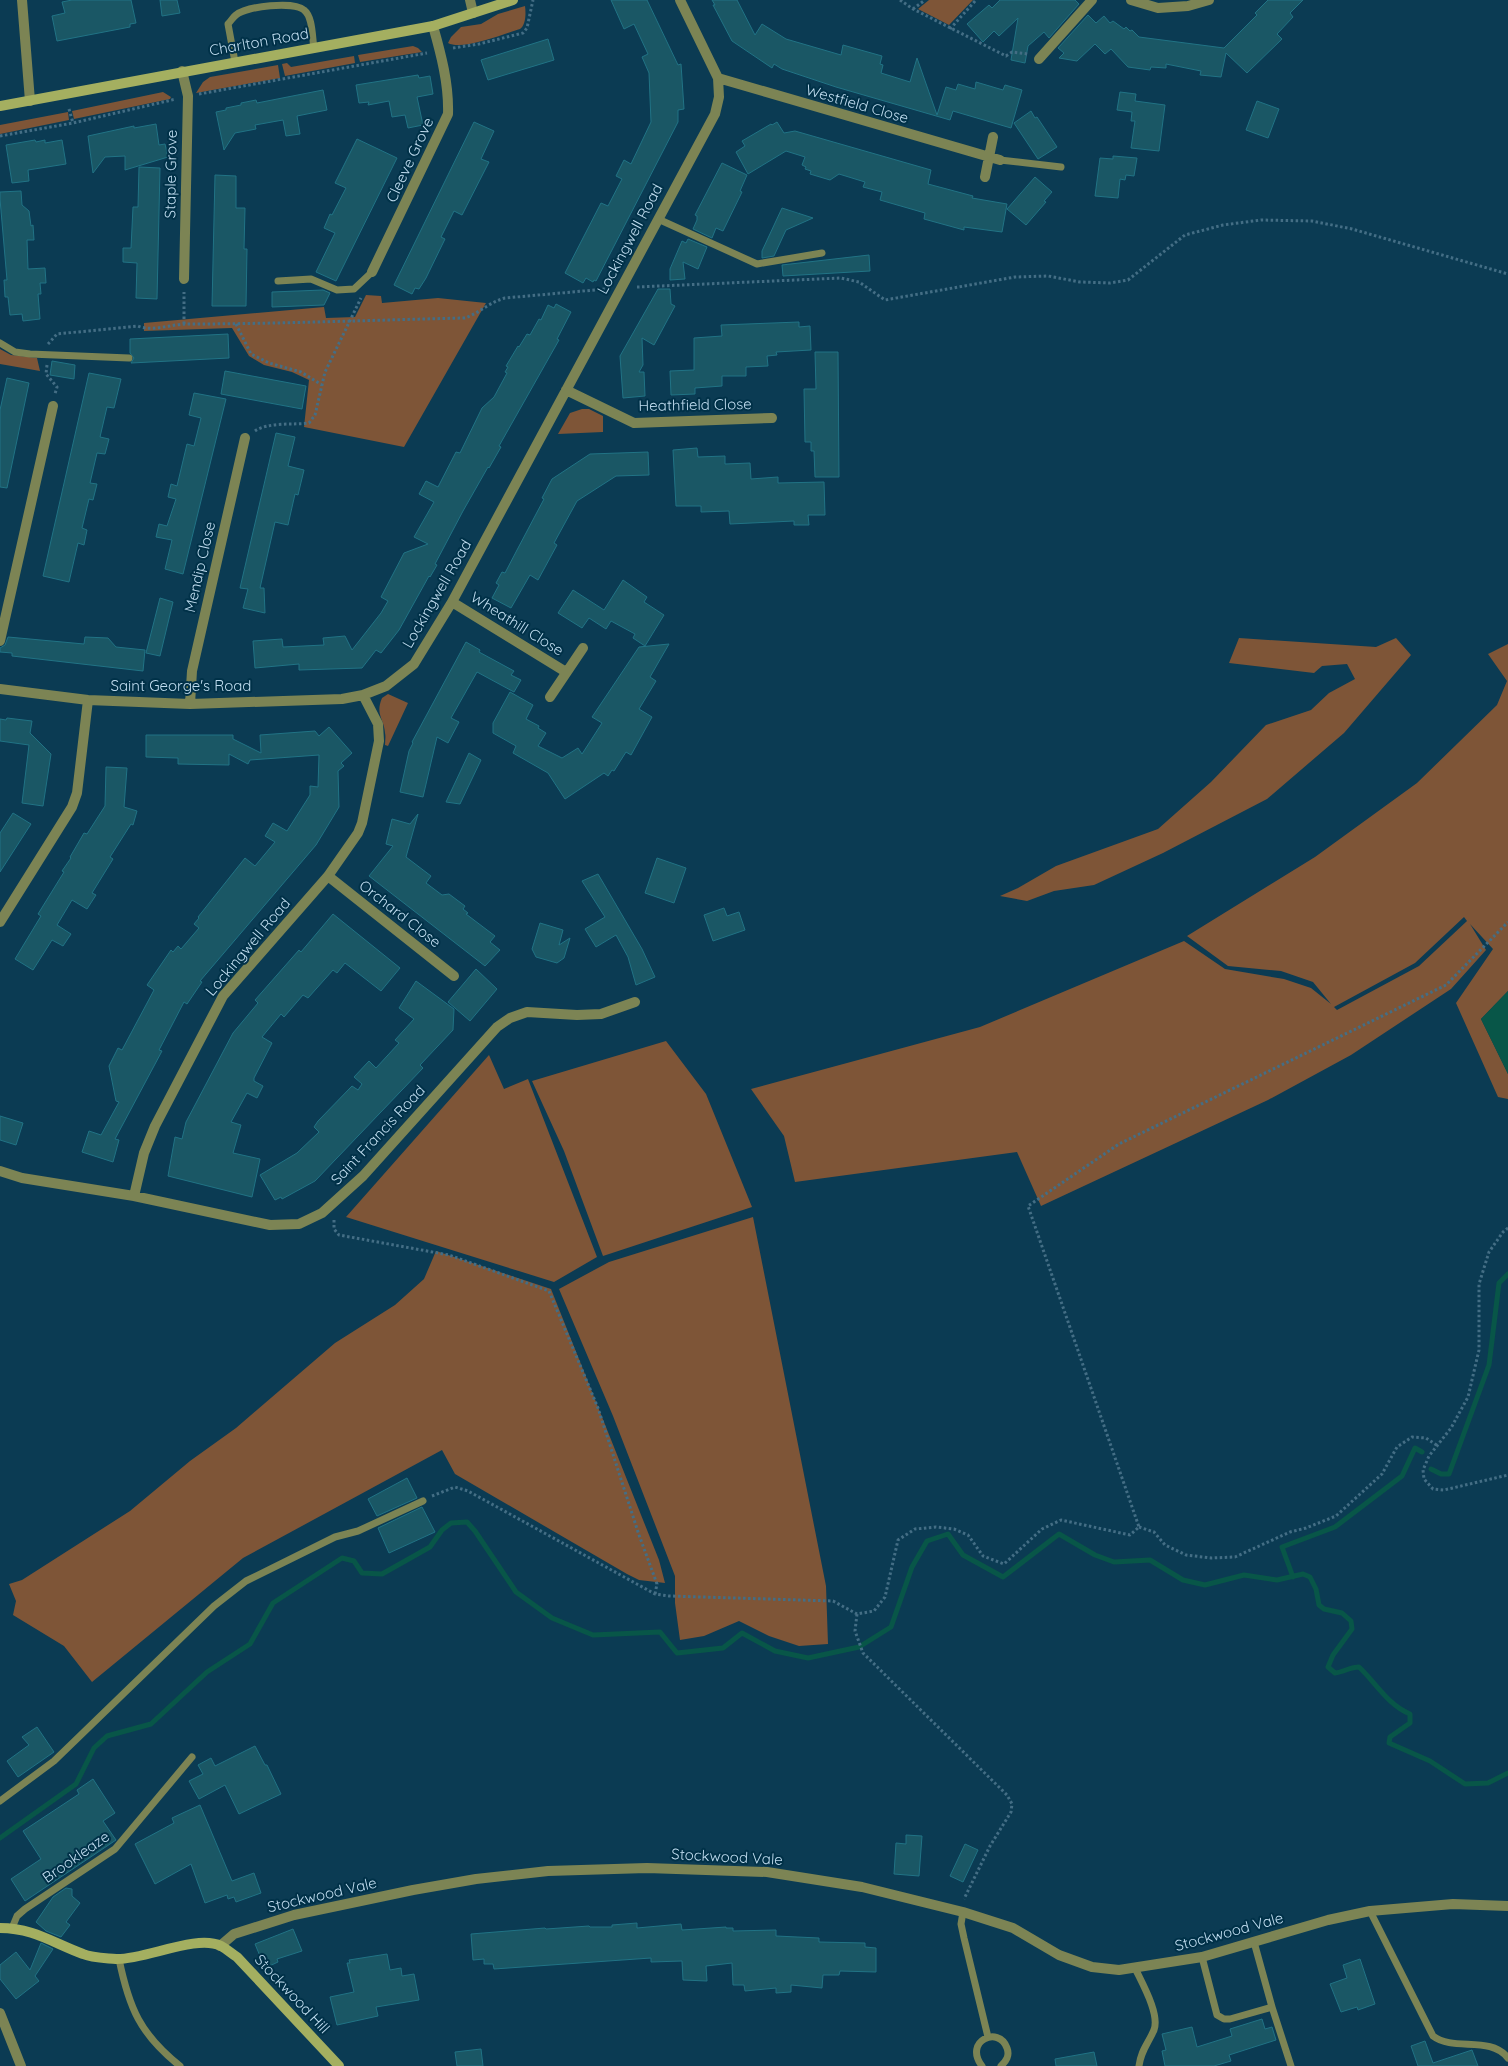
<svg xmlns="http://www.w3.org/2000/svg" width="1508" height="2066" viewBox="0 0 1508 2066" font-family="Quicksand,sans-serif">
  <rect width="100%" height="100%" fill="#0b3b53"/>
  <path fill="#7e5537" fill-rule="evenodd" d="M929 0H973L949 25 918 9Z
    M525 6C526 13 526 25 520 29 504 34 462 51 448 43L451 37 461 27 481 24 498 14Z
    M413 46 418 48 422 52 360 62 358 55Z
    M354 56 355 63 285 76 282 64 287 63 291 67Z
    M278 65 280 78 196 93 203 82 210 77Z
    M163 92 171 97 170 99 74 119 72 111Z
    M68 112 69 120 0 134V125Z
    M366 295 381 296 382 303 438 298 486 303 404 447 304 427 309 380 292 372 264 365 249 356 232 328 144 331V323L324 307 326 318 355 317Z
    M0 349 11 355 37 358 40 371 0 364Z
    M582 409H589L603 416V432L558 434 570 413Z
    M1239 638 1376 647 1396 638 1411 655 1344 733 1267 799 1163 853 1094 885 1054 891 1027 901 1000 896 1018 888 1056 866 1158 829 1211 782 1266 725 1311 710 1329 693 1355 679 1347 664 1322 666 1314 673 1229 663Z
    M1508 644V991L1481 1019 1508 1074V1099L1498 1097 1456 1003 1493 949 1470 924 1486 950 1451 989 1351 1055 1268 1100 1041 1206 1017 1152 795 1182 784 1136 751 1089 980 1027 1184 941 1225 969 1284 979 1311 988 1331 1004 1313 982 1281 971 1228 966 1187 936 1315 857 1417 783 1497 705 1507 681 1488 654ZM1464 917 1467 921 1419 966 1337 1010 1334 1007 1415 963Z
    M388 694 408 703 388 746 385 745C385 741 386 737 385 733 384 718 375 715 382 698Z
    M666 1041 706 1094 752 1207 603 1256 564 1151 532 1081Z
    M489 1055 504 1089 528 1079 597 1257 554 1282 346 1217Z
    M753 1217 826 1586 828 1644 799 1646 769 1636 739 1621 704 1636 680 1640 675 1603V1576L613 1416 559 1289 609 1262Z
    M436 1251 551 1289 659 1560 665 1583 639 1580 627 1574 455 1474 442 1450 243 1558 92 1682 64 1646 13 1615 16 1601 9 1584 22 1580 130 1511 190 1461 236 1428 335 1343 395 1305 424 1279Z"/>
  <path fill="#085648" d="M1508 991V1074L1481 1019Z"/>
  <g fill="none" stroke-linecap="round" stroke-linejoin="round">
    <path stroke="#085648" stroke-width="5" d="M1431 1469 1441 1474H1449L1489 1365 1499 1283 1508 1274
      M1293 1577 1282 1547 1335 1527 1402 1476 1415 1448 1422 1452
      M0 1838 76 1784 94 1748 107 1736 151 1724 207 1672 250 1644 273 1603 342 1558 354 1561 362 1573 382 1574 430 1547 442 1530 451 1523 467 1522 475 1531 516 1592 552 1618 593 1635 660 1632 677 1653 723 1648 742 1633 775 1651 808 1658 859 1647 891 1627 912 1567 927 1541 948 1534 963 1555 1003 1577 1059 1534 1095 1555 1114 1562 1150 1560 1183 1580 1205 1585 1244 1575 1277 1580 1303 1574 1310 1577 1316 1589 1319 1605 1324 1609 1342 1613 1351 1621 1352 1629 1333 1655 1328 1667 1335 1673C1344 1672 1350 1667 1359 1667 1377 1684 1387 1704 1410 1714V1723L1390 1737 1389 1743 1430 1761 1465 1784 1488 1783 1508 1773"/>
  </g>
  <path fill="#1a5765" stroke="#217385" d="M72 0H131L136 23 130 24V27L57 41 52 16 65 13 62 2Z
    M160 0H177L180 13 162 16Z
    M611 0H647L678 65 681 64 684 109 678 110V122L596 281 594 280 593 282 586 278 583 283 565 273 601 203 608 206 622 179 616 176 624 160 631 164 651 122 649 73 642 57 648 54 634 24 624 29Z
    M712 0H737L755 35 762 24 786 39 841 55 843 45 857 49 882 56 880 64 883 65 881 73 910 82 917 58 937 115 946 87 956 90 958 84 975 89 976 82 1003 90 1005 85 1022 90 1011 128 953 111 950 120 836 87 782 69 774 64 772 68 732 41 713 5H715Z
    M1000 0H1075L1079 4 1049 38 1044 32 1028 46 1025 63 1011 60 1018 18 999 36 994 31 983 42 967 24 989 5 992 8Z
    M1268 0H1303L1290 13 1293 17 1277 34 1282 39 1247 73 1226 53 1221 77 1200 75 1201 71 1166 64V68L1151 67 1150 70 1128 67 1111 49 1105 54 1095 44 1077 61 1059 58 1064 53 1058 48 1088 15 1096 23 1104 16 1110 23 1113 21 1124 29 1126 27 1130 31 1132 30 1139 37 1224 48 1257 15 1255 13Z
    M548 39 554 60 488 80 481 60Z
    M418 75 419 78 430 76 433 94 417 97 423 125 408 128 405 115 392 117 389 101 368 105 369 102 359 103 356 85Z
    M323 90 327 110 297 116 300 134 286 136 283 120 255 125 256 129 235 133 224 150 216 112 226 110V108L241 105V103L256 100 257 103Z
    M1120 92 1136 94 1135 101 1165 105 1159 151 1131 148 1135 121H1131L1132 112 1117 110Z
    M1257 101 1279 109 1268 138 1246 130Z
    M1031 111 1035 118 1037 117 1057 147 1038 159 1014 123Z
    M474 122 494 131 481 159 489 162 462 215 454 211 441 237 445 239 426 278 419 289 415 288 412 294 394 285Z
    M777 122 784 133 795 131 931 170 928 184 973 196 972 198 1007 204 1002 232 964 227V230L924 219 925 213 880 200 882 192 863 187 865 182 839 174 830 180 810 174 811 171 805 169 806 167 802 165 805 157 786 151 748 174 736 152 745 146 742 141 771 124 772 125Z
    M156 124 159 145 165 144 168 157 125 170V156L105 157 93 173 88 136 134 126V128Z
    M357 139 397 158 336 281 316 272 335 233 324 228 330 214 332 215 346 188 335 183Z
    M35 140 36 142 45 140V143L62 140 66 164 28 170 29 181 12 183 6 145Z
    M1113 156 1137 158 1134 176 1126 175 1125 180 1120 179 1118 198 1095 196 1100 158 1113 159Z
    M722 163 747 175 740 191 742 192 723 231 716 228 712 238 693 229 697 220V216L695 215Z
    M139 167 160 168 157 299 136 298 137 263 123 262V248H131L133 207H138Z
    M215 175 236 176V208H245L244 249H247L246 306H212Z
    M1035 177 1052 192 1044 201 1046 202 1026 225 1007 209Z
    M21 191 22 205 29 211 31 226 33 225 34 240H27L28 269 45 268 46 283H40L41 294H38L40 319 23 321 22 314 10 315 8 297H5L4 280H7L0 199V192Z
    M782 208 813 218 786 230 774 256 762 258V251Z
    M688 239 707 247 698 269 683 262 685 279 670 280V269L682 241 686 243Z
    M869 255 870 271 783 276 782 265Z
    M658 289H670L671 304 675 306 654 345 642 338 643 365 639 372H644L645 396 623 398 620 356Z
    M323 290 330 293 324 305 272 307V292Z
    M556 304 571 312 557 339 559 340 499 446 501 447 489 468 488 467 463 511 435 564 437 565 430 577 429 576 399 630 381 653 376 650 362 668 299 670V664L255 668 253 641 282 639 283 647 324 645 323 638 345 636 352 650 381 613 388 601 381 597 404 553 428 544 414 537 434 502 419 494 426 481 438 487 456 452 460 453 482 408 494 397 507 373 505 372 508 367 506 366 518 346 519 347 527 334 530 335 539 319 541 320 548 305 554 308Z
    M799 322V327L810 326 811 350 776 352 777 355 767 356 768 366 746 367V376H722V386L695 388V394L671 395 670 371 694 370V338L722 336 721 325Z
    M228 334 229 358 131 363 134 358 130 353V339Z
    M815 352H838L839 477H815L814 451H811V442H805L804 389H816Z
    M52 361 75 365 74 379 50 375Z
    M225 371 306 386 302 409 221 394Z
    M89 373 121 379 114 408 107 407 100 437 109 439 105 454 97 453 90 483 97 484 93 500 89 499 82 528 87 530 84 545 78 543 69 582 43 576Z
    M7 378 29 383 7 488 0 487V410Z
    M194 393 226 399 183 574 165 569 172 540 156 537 159 524 167 526 176 499 168 497 171 484 177 486 187 444 194 446 201 418 189 415Z
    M276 433 295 437 288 466 304 470 298 495 295 494 288 525 275 522 260 588H264L265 613 243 608 248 589 240 588Z
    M697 448 698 457 725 456V464L750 463 751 479 778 477V483L824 482 825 515H808L809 525H794V521L730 524 729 511 701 512V506H676L673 450Z
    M648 452 649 475 616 476 577 501 554 543 557 545 538 580 530 575 511 608 492 598 499 585 496 583 502 572 505 573 517 550 544 499 542 498 552 479 590 454Z
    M623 580 647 597 644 602 664 615 645 646 633 638 635 634 611 621 606 629 589 618 582 628 558 613 573 590 604 610Z
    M160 598 173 602 160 656 146 653Z
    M8 637 84 644 85 637 108 638 116 647 145 650 143 671 12 656V653L0 652V648L5 645Z
    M466 642 480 650 479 652 514 671 511 675 521 680 514 692 477 672 451 718 459 722 448 743 437 737 423 797 400 792 409 751 413 743 412 742Z
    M669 644 650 677 656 681 639 709 652 717 631 755 626 752 614 771 612 770 608 776 604 773 565 799 548 773 513 753 516 746 493 733V723L510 692 533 705 526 719 539 726 538 728 546 733 538 746 562 758 578 748 582 754 602 723 592 717 639 647Z
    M7 718 32 721 30 733 51 754 43 806 22 803 29 745 0 741V719L6 720Z
    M329 727 352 753 341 763 344 766 338 771 339 807 316 845 200 981 202 982 187 1004 184 1002 159 1050 162 1051 115 1139 119 1140 113 1162 82 1152 89 1131 101 1135 119 1102 116 1101 109 1066 118 1048 122 1050 154 990 147 985 171 950 173 952 178 946 181 949 199 928 194 924 199 918 198 917 245 858 255 866 275 842 265 836 273 823 287 831 310 795V786L318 787 319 755 250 760 248 764 229 754V765L178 764V758L146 757V735H233V739L261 753 260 735 315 731 319 736Z
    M469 753 481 760 460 804 446 802Z
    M106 767 127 768 124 807 137 811 133 825 131 824 110 857 113 859 92 893 96 895 87 909 72 900 57 925 71 934 63 946 52 940 33 970 15 959 41 916 38 914 64 872 62 871 71 858 70 857 84 833 87 834 105 806Z
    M13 813 31 824 0 872V833Z
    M418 814 406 857 431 876 426 883 442 895 449 894 465 906 463 909 468 913 466 914 495 936 490 942 500 950 485 966 369 876 393 846 386 844 392 819 410 824Z
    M657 858 686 868 674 903 645 893Z
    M598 874 642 949 655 977 636 985 628 957 616 935 596 947 585 929 605 917 582 881Z
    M724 908 727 916 739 912 745 930 713 941 704 915Z
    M333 914 400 968 381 991 345 963 337 973 333 970 308 998 303 995 284 1017 281 1014 262 1037 272 1043 254 1078V1081L263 1086 257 1098 247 1093 231 1122 241 1125 233 1153 260 1159 252 1197 168 1176 175 1137 182 1139 186 1122 233 1033 258 1003 255 1000 299 950 301 952Z
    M540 923 563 930 559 945 570 938 564 958 557 963 536 957 532 949Z
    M476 969 497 989 470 1021 448 1002Z
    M416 981 454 1009 453 1030 420 1065 423 1068 315 1181 282 1199 281 1197 275 1200 260 1175 297 1153 319 1132 314 1127 318 1121 352 1086 358 1090 362 1084 354 1077 369 1061 376 1068 399 1043 395 1040 414 1019 399 1008Z
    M0 1116 23 1123 16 1145 0 1140Z
    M407 1478 417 1498 377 1516 368 1499Z
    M422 1507 435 1532 389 1553 378 1528Z
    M37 1727 54 1752 18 1777 7 1761 29 1745 22 1737Z
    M255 1746 265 1765H267L281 1794 239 1814 225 1785 199 1799 189 1781 203 1774 198 1765 211 1758 215 1766Z
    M93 1779 115 1813 103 1821 116 1840 25 1901 11 1879 41 1859 23 1831 79 1794 77 1790Z
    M200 1805 232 1881 254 1873 261 1893 236 1902 234 1897 228 1899 227 1895 205 1903 191 1864 155 1884 135 1844 174 1823 172 1818Z
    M906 1835 922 1836 919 1876 894 1874 896 1843 906 1844Z
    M965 1844 978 1850 963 1882 950 1876Z
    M66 1888 72 1889V1896L80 1903 66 1922 70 1925 61 1937 46 1931 36 1922 53 1897Z
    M637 1923V1928L681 1924 682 1930 726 1927V1928H733V1931L776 1930V1936L819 1938V1942L865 1943V1947L876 1948V1972L840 1971 839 1975H823L822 1988 791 1985V1992L776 1993V1988L745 1991 744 1985H733L732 1963 706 1966 707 1981 683 1980 682 1961 651 1962V1958L494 1969 493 1964H484V1959L473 1960 471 1934 545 1928 546 1929 589 1926 590 1927H612V1925Z
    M293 1929 302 1951 277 1959 278 1962 265 1968 255 1944Z
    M41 1943 53 1949 35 1976 39 1981 16 1999 0 1979V1965L16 1952 30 1970Z
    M387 1954 390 1970 401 1968 402 1976 414 1974 419 2000 376 2007 378 2016 337 2025 330 1997 354 1992 347 1963H350L349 1960Z
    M1360 1959 1375 2004 1358 2010 1357 2007 1341 2012 1330 1984 1347 1978 1343 1965Z
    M1262 2019 1265 2029 1272 2027 1276 2040 1229 2055 1231 2061 1214 2066H1165L1162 2051 1166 2050 1162 2034 1192 2027 1197 2047 1232 2036 1230 2029Z
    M1425 2041 1433 2063 1472 2050 1478 2066H1418L1411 2046Z
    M481 2049 483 2066H457L455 2052Z
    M1094 2052 1097 2066H1056L1055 2059Z"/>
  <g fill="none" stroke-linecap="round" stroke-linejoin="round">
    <path stroke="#446e85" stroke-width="3" stroke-dasharray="2.5 2.5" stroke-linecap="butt" d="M900 0 913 9 1006 56 1012 52 1028 54
      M913 9 925 0
      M950 29 976 0
      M453 48 479 44 523 33 527 28 533 0
      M199 94 427 53
      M69 109 73 123
      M0 136 73 123 176 99
      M637 287 841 278 859 282 885 300 1015 277 1048 276 1080 282 1110 283 1128 280 1185 235 1223 225 1261 220 1312 221 1352 229 1508 274
      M184 324V292
      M236 324 251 354 269 363 301 372 322 385
      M48 344 57 334 138 326C153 332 171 324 187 324 280 324 372 320 465 318 479 313 490 302 505 298L606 289
      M47 365 46 374 57 387 55 394
      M255 431C267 422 295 425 309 423L315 415 325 372 361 298
      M334 1220V1229L339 1235 449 1255 549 1291 598 1408 639 1535 657 1584 655 1594
      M1508 1228 1503 1232 1489 1252 1479 1284V1350L1468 1397 1451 1428 1429 1456 1423 1470 1424 1479 1433 1489 1444 1490 1508 1475
      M432 1496 455 1487 468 1491 655 1594 669 1596 833 1601 857 1614 874 1611 885 1597 898 1540 915 1529 936 1527 954 1529 968 1535 983 1556 1004 1564 1042 1529 1061 1520 1130 1535 1139 1527 1028 1206 1119 1144 1446 985 1508 922
      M1139 1527 1154 1532 1165 1545 1186 1555 1211 1558 1235 1557 1290 1532 1306 1528 1336 1516 1382 1474 1397 1447 1412 1437 1426 1438 1438 1446
      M857 1614 855 1631 863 1653 1007 1795 1012 1804 1011 1812 990 1846 964 1899"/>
    <path stroke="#7c8454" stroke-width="7" d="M235 62 228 24C231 21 233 17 236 15 247 6 294 1 304 10 313 17 312 37 314 48
      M1000 160 1061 167
      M658 219 757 264 822 253
      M278 281 311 279 337 290 354 289 372 272
      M0 343 15 352 30 354 129 358
      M0 1801 54 1761 214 1606 246 1581 335 1537 358 1531 423 1501
      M1370 1911 1433 2036C1454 2052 1490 2035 1508 2058
      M963 1912 961 1924 964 1938 988 2037
      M12 1928 17 1916 25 1909 115 1849 192 1757
      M1202 1957 1217 2015 1224 2019H1230L1272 2007 1254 1942
      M119 1959C129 2008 140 2034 180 2066
      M1135 1968C1142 1983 1160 2014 1154 2030 1148 2044 1141 2050 1139 2066
      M1272 2007 1291 2066
      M982 2066C963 2041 999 2025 1007 2048 1010 2056 1006 2061 1001 2066"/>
    <path stroke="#7c8454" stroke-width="10" d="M22 0 30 101
      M470 0 473 13
      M1131 0 1158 8 1188 6 1209 0
      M1039 59 1092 0
      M182 71 188 96 184 279
      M718 78 1000 160
      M985 177 993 137
      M372 272 448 114C449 84 441 54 433 26
      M566 390 634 423 772 418
      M452 602 566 672
      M0 641 53 406
      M0 689 88 700 190 704 342 699 363 695 386 686 414 664 452 602 715 114 719 97 718 78 680 0
      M550 697 583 648
      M190 704 192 671 245 438
      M328 876 454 976
      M0 922 72 807 77 793 88 700
      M0 1171 22 1178 134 1196 270 1225 299 1224 322 1213 363 1176 497 1027 510 1018 527 1012 577 1015 601 1014 635 1002
      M134 1196 144 1153 155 1126 223 996 328 876 358 833 362 823 379 741 378 724 363 695
      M220 1946 234 1934 294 1915 413 1890 476 1879 548 1871 647 1868 767 1872 862 1887 963 1912 1013 1928 1059 1955 1092 1967 1119 1970 1202 1957 1328 1920 1370 1911 1453 1904 1508 1906
      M0 2013 21 2066"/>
    <path stroke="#a4af60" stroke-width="10" d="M0 106 433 26 513 0
      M0 1928C33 1928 53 1943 83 1954 92 1958 106 1958 116 1959 145 1960 196 1934 221 1946 227 1949 232 1954 237 1957L339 2066"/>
  </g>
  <g text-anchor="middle" stroke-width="4" stroke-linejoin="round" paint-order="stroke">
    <g font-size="15" fill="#bfdcef" stroke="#003148">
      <text transform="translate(259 42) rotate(-10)" y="5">Charlton Road</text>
      <text transform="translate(857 104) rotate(16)" y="5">Westfield Close</text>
      <text transform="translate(410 160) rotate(-65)" y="5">Cleeve Grove</text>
      <text transform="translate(171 174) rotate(-89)" y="5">Staple Grove</text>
      <text transform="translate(630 239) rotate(-62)" y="5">Lockingwell Road</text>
      <text transform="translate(695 405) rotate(-1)" y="5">Heathfield Close</text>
      <text transform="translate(200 567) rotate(-77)" y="5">Mendip Close</text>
      <text transform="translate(437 594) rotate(-60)" y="5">Lockingwell Road</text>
      <text transform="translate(517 624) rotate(32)" y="5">Wheathill Close</text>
      <text x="181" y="691">Saint George's Road</text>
      <text transform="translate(400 914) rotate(38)" y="5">Orchard Close</text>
      <text transform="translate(248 947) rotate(-50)" y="5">Lockingwell Road</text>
      <text transform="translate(378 1135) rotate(-47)" y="5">Saint Francis Road</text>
      <text transform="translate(76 1857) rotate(-35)" y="5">Brookleaze</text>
      <text transform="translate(727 1857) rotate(3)" y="5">Stockwood Vale</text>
      <text transform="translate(322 1895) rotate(-13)" y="5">Stockwood Vale</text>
      <text transform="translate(1229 1932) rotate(-15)" y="5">Stockwood Vale</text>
      <text transform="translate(292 1994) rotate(47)" y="5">Stockwood Hill</text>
    </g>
  </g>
</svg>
